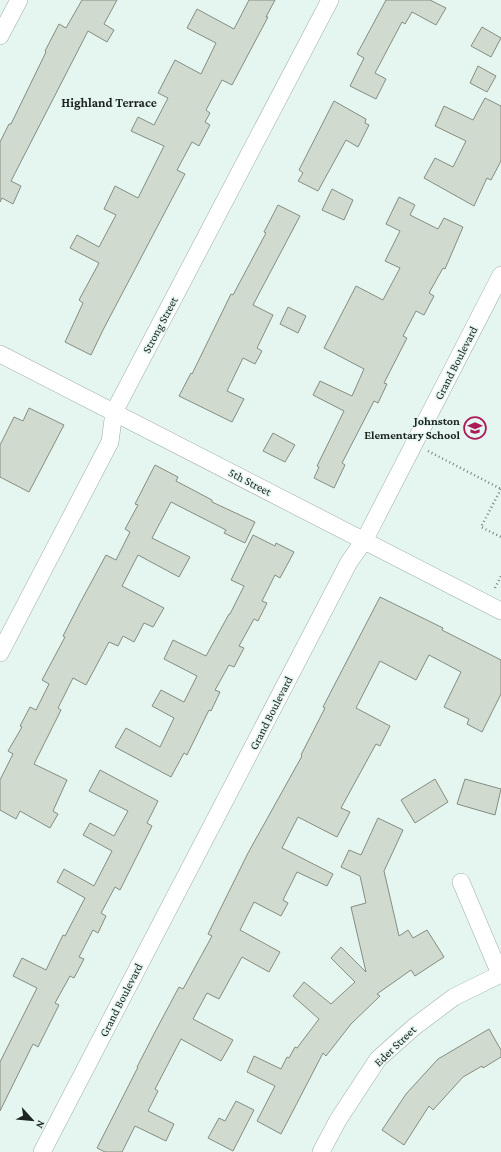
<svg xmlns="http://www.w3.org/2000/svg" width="501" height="1152" viewBox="0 0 501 1152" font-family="'Crimson Pro',serif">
  <rect width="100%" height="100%" fill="#e5f6f1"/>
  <path fill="#d1dace" stroke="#848d82" d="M82 0H117L104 24 114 30 107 42 88 31 11 181 21 186 13 204 2 198 0 202V142L9 124H11L46 52 45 51 59 24 66 28Z
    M249 0H275L266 17H268L232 85 222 80 206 110 210 113 205 122 210 125 199 146 192 142 177 170 185 174 103 330 91 355 65 342 83 303 79 300 99 263 70 248 77 235 99 247 116 215 104 209 115 186 138 198 164 146 131 131 138 117 154 125 168 98 158 93 175 60 201 74 216 43 187 28 197 9 234 29Z
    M386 0H430L446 8 436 25 412 12 405 24 402 22 375 73 386 79 376 99 350 86 364 58 357 54Z
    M482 27 501 38 491 57 471 46Z
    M478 66 496 76 487 92 470 83Z
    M485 98 501 106V161L491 180 487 178 474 206 424 178 435 158 453 167 466 141 435 126 444 106 473 120Z
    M334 101 366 119 365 123 369 125 358 147 346 140 318 191 298 181 303 173 299 170Z
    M332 189 353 200 344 220 322 210Z
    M399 197 415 205 410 215 438 229 444 218 463 227 445 269 443 268 429 293 434 296 424 315 416 311 403 336 407 338 384 383 387 384 378 403 374 401 342 463 345 465 334 488 314 478 319 467 317 466 344 411 313 395 320 381 352 396 364 369 324 348 356 286 383 300 400 268 385 261 400 231 386 224Z
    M278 205 300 216 253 305 273 315 257 348 262 351 255 364 243 358 227 391 244 399 232 422 179 396 191 373 192 374 231 294 233 295 266 233 264 232Z
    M288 307 306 316 298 333 280 324Z
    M29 408 64 425 29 492 0 477V445L14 417 23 421Z
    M273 433 295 445 285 462 263 451Z
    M155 465 178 477 176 481 212 500V502L255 522 245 543 224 533 226 530 171 502 152 538 190 557 179 577 138 555 122 586 164 608 153 627 144 623 134 642 123 636 118 646 109 642 86 685 73 678 58 708 61 710 34 764 67 780 53 811 58 814 50 828 20 811 16 819 0 810V780L13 754 8 751 22 727 20 726 30 707 36 710 49 684 42 680 65 637 63 636 80 603 106 555 116 560 130 532 125 529 138 505 135 504Z
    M253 535 275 546 276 543 294 552 280 578 275 575 262 601 267 603 258 621 254 619 239 646 244 648 234 667 229 665 215 690 220 692 211 711 209 710 187 755 184 753 171 777 115 747 126 728 160 747 174 718 152 706 161 690 184 702 197 676 164 659 173 640 206 656 229 614H230L244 586 231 580Z
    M380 597 443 628 442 630 501 660V694L482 732 467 724 469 719 444 707 461 672 429 655 416 680 380 661 356 708 390 726 380 746 376 744 341 808 350 812 337 837 298 817 282 848 333 874 327 886 297 872 283 900 288 903 281 916 254 902 240 930 280 952 269 972 242 957 219 999 207 993 193 1019 233 1040 221 1061 181 1039 155 1089 158 1091 148 1111 174 1124 166 1141 135 1126 122 1152H105L97 1148 138 1067H137L155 1032 179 987 183 989 212 936 208 934 248 853 302 756 301 755 325 708 323 707Z
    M100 770 158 801 147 823 152 826 120 890 115 887 101 913 106 916 98 933 93 930 79 957 84 959 74 978 70 976 55 1003 59 1005 38 1047 33 1044 0 1111V1062L37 988 13 976 22 958 46 970 63 935 65 936 85 898 57 882 64 869 94 886 112 851 83 835 90 823 114 836 128 811 89 791Z
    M435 779 448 802 415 823 401 800Z
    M465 779 501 789 495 815 457 804Z
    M378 818 403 830 384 871 399 936 408 930 413 938 427 930 444 957 415 976 411 970 377 994 380 996 351 1024 326 1056 323 1053 281 1134 257 1121 275 1086 247 1072 254 1056 281 1069 287 1057 289 1058 295 1047 297 1048 319 1019 293 996 304 982 331 1004 355 982 331 958 341 947 366 972 351 907 366 903 360 876 341 867 349 850 361 855Z
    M489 1029 501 1050V1057L483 1068 482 1066 463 1077 433 1110 429 1106 404 1145 382 1130 406 1094 438 1059Z
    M236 1101 254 1110 233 1151 208 1138 219 1118 225 1121Z"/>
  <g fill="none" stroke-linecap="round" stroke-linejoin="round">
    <g stroke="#9dada7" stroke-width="18">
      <path id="street" d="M0 36 19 0
        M0 354 501 611
        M0 653 110 442 114 412 330 0
        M461 882 500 974
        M42 1152 349 562 364 541 501 275
        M321 1152 338 1120 378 1059 414 1027 454 997 501 974"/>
    </g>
    <path stroke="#788380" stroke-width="2.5" stroke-dasharray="1 3" stroke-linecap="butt" d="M428 451 501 489
      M501 489 481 527 501 537
      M495 588 501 576"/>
    <use href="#street" stroke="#fff" stroke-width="17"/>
  </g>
  <defs>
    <g id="school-ring" transform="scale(1.15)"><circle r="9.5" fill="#e5f6f1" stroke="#ab1b57" stroke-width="1.5"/><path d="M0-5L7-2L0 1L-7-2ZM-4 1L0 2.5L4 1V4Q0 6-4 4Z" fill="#ab1b57"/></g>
  </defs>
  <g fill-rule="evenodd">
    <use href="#school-ring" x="475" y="428"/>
  </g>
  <g text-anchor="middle" stroke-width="3" stroke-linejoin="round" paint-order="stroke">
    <g font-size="12" fill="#1d2321" stroke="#e5f6f1">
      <text transform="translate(160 325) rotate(-62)" y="4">Strong Street</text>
      <text transform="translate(456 363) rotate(-63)" y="4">Grand Boulevard</text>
      <text transform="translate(250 482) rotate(27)" y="4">5th Street</text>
      <text transform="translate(271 713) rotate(-63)" y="4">Grand Boulevard</text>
      <text transform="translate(121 1000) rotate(-63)" y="4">Grand Boulevard</text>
      <text transform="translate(395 1046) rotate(-44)" y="4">Eder Street</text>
    </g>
    <g font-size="12" font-weight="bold" fill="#1d2321" stroke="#e5f6f1" text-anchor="end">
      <text x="460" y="425">Johnston<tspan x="460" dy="14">Elementary School</tspan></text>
    </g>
    <g font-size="13" font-weight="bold" fill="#1d2321" stroke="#e5f6f1">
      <text x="109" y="107">Highland Terrace</text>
    </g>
  </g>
  <g transform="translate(32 1120) rotate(117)" stroke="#e5f6f1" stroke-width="3" paint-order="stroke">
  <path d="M0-3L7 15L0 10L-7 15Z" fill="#1d2321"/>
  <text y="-6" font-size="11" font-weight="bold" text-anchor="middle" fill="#1d2321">N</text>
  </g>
</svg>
